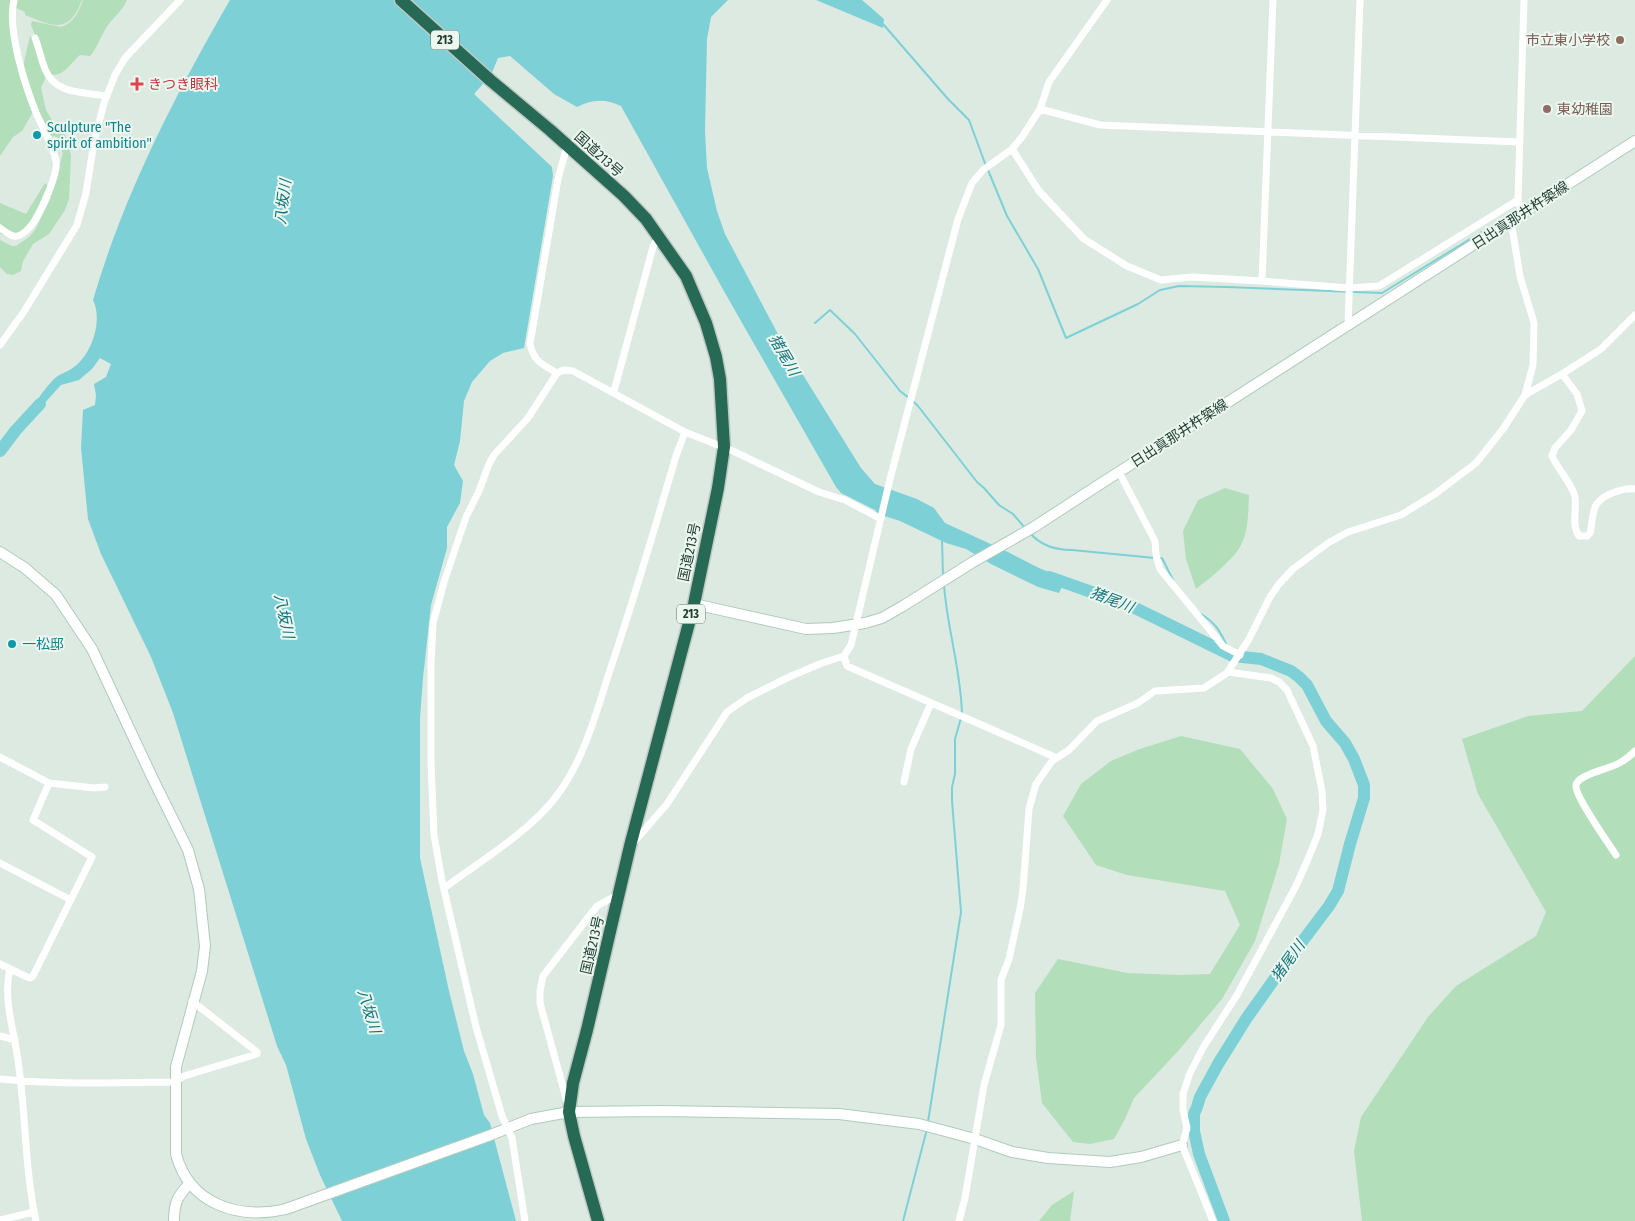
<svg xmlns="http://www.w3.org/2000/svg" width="1635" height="1221" viewBox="0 0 1635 1221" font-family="'Fira Sans Condensed','Noto Sans JP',sans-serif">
  <rect width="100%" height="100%" fill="#dceae2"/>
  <path fill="#b2deb9" d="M0 0H11C4 30 22 83 33 112L22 131 13 137 0 156Z
    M16 0H82C69 34 54 27 25 15V12L16 8Z
    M83 0H127C121 13 113 17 106 28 100 38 97 48 90 56L80 55C71 62 64 78 50 74L31 25 32 21 61 27C74 23 79 11 83 0Z
    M30 36 33 38 46 77 41 88 46 110 54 124 65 135 71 155 69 199 65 210 49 234 33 244 23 261 21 271 13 275 7 274 0 267V240L12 246H16L29 237 35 230 50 200 63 153 57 137 48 135 32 95 23 66Z
    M45 183 48 186 39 207 28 226 12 238 0 234V203L26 214Z
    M1225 488 1249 495C1248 511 1249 530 1241 545 1234 559 1209 579 1196 589L1186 559 1183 531 1198 500Z
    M1635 656V1221H1362L1354 1151 1361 1117 1428 1017 1456 986 1536 936 1546 912 1478 794 1462 739 1528 716 1582 711Z
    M1181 736 1240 749 1273 789 1287 819 1279 864 1255 941 1222 999 1179 1050 1134 1098 1125 1119 1114 1139 1090 1144 1073 1142 1042 1103 1036 1057 1035 993 1058 959 1127 973 1178 975 1210 974 1240 925 1225 891 1127 875 1096 865 1063 816 1081 784 1111 761 1137 750Z
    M1074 1191 1070 1221H1039L1052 1205Z"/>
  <path fill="#7dd1d6" d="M230 0H728L711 17 707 39 705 131 707 168 717 211 725 234 780 338 861 468 875 484 917 499 934 508 945 523 1008 552 1039 568 1066 579 1059 593 1038 587 991 564 966 549 946 543 900 521 878 514 875 510 841 493 836 487 725 293 621 106C605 99 593 99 577 107L554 94 510 56 498 58 491 75 474 94 552 167 553 176 524 348 503 353 490 361 472 382 464 401 460 441 454 465 463 481 460 503 447 527V548L431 605 423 678 420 718V858L449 991 464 1051 473 1074 484 1115 490 1123 516 1221H342L320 1175 306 1139 286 1065 277 1046 173 713 151 657 101 554 88 519 81 448 83 410 95 405 96 395 94 384 106 377 111 364 100 358 92 369 79 380 61 385 32 417 28 413C36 402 44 389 54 379 60 373 68 372 74 367 92 354 103 320 93 300 124 194 175 95 230 0Z
    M816 0H862L884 19 883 28Z"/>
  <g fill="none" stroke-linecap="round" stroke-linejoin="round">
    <path stroke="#7dd1d6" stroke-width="2" d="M883 24 948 99 969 120 986 166
      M988 170 1007 216 1038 269 1066 338 1138 304 1160 290 1179 286 1227 287 1382 293 1511 214
      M815 323 830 310 855 334 900 391 909 398
      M913 401 918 406 977 482 984 488 999 505 1013 514 1025 528
      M1030 533C1041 546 1056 550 1072 550L1155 558
      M942 540 943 575
      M1159 558H1162L1173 580
      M944 585C947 628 961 670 962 714
      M1201 614C1215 623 1219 629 1226 644
      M928 1122 961 912 952 801V787L955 774V739L961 718
      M903 1221 927 1129"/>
    <path stroke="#7dd1d6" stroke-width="12" d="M0 451 16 430 40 404
      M1049 577 1131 606 1233 656 1261 659 1291 671 1299 677 1307 685 1326 721 1345 743 1354 759 1364 785V798L1350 844 1338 891 1329 906 1280 971 1246 1019 1218 1064 1200 1097 1197 1107 1194 1114V1131L1199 1154 1224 1221"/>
    <g stroke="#aecbbe" stroke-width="12">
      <path id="secondary" d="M0 552 25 568 56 595 92 649 152 777 188 850 199 889 205 946 202 971 176 1067V1154C189 1204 238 1220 286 1209L488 1136 531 1119 569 1112 662 1111 839 1114 919 1124 975 1139 1012 1152 1048 1158 1110 1162 1141 1157 1182 1145
        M694 604 806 629 833 628 865 623 882 618 903 606 973 562 1034 527 1094 488 1635 141
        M174 1221C174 1203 177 1197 189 1184"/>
    </g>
    <g stroke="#c0c8c5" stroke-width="15">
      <path id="highway" d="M401 0 490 80 550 130 624 196 646 219 686 276 706 323 716 357 720 379 724 447 718 488 694 604 630 846 587 1030 573 1083 569 1112 574 1136 598 1221"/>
    </g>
    <path stroke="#fff" stroke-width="7" d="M35 38C39 48 41 59 45 69 55 95 84 92 107 96
      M1040 109 1100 125 1519 142
      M1012 149 1039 191 1084 239 1127 266 1161 280 1192 277 1262 281 1348 288 1379 286 1518 200
      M1522 213 1518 200 1524 0
      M0 228C12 237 17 241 29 228 38 219 59 173 56 161 53 146 44 130 37 115 25 86 7 30 14 0
      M1262 281 1273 0
      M1348 325 1360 0
      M0 345 23 313 77 225 86 193 94 142 104 103 115 75 125 58 180 0
      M557 373C542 364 534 362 530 344L558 179 567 146
      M1562 374 1577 394 1582 411 1571 430 1555 448 1552 456C1557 468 1573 485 1575 497 1577 510 1571 524 1579 536H1587L1590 533C1592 525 1592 513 1596 505 1603 494 1623 488 1635 489
      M614 391 653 247 659 236
      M1525 395 1562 374 1601 349 1635 315
      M1119 472 1155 541 1156 555 1160 569 1223 646 1240 655
      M844 656 847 666 1057 758
      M0 757 49 783 94 788 105 787
      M904 782 911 749 931 703
      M634 842 667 804 727 712 747 698 789 677 822 663 844 656 851 645 890 479 958 219 972 183 983 170 1012 149 1022 137 1040 109 1049 82 1107 0
      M1616 855C1609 844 1574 795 1576 785 1577 781 1580 779 1584 777 1603 767 1618 769 1635 751
      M0 863 71 900
      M444 888C479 862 529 832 555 798 584 761 596 713 610 670 634 599 655 528 676 456L685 432
      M0 964 27 977 30 978 33 976 92 857 33 820 49 783
      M10 969C2 1001 16 1036 19 1068 26 1119 25 1171 36 1221
      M0 1036 15 1040
      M0 1079C58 1085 117 1083 174 1082L184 1076 257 1054V1052L192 1001
      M567 1102 540 1003V991L543 976 597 906 619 894
      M0 1220 34 1212
      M525 1221 512 1138 502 1116 476 1027 442 881 434 835 431 763V664L433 623 444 582 466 517 479 491 489 464 494 455 528 418 557 373 564 370 573 371 685 432 733 451 819 492 845 500 881 519
      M959 1221 965 1198 984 1085 1001 1025V980L1009 959 1020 909 1023 889 1029 809 1036 784 1052 761 1069 750 1097 721 1138 703 1155 691 1204 688 1227 673 1249 639 1270 597 1279 584 1293 569 1328 543 1348 532 1401 515 1435 494 1476 463 1503 429 1525 395 1533 365 1534 323 1520 276 1511 221
      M1213 1221 1182 1145 1187 1128 1183 1110V1094L1190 1073 1204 1046 1237 995 1296 886 1308 859 1318 834 1323 810 1322 791 1313 746 1287 690 1279 682 1271 678 1228 672"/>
    <use href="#secondary" stroke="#fff" stroke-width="10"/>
    <use href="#highway" stroke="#266955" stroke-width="12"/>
  </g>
  <g fill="#8d6e63" stroke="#ecf7f0" stroke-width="2">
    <circle cx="1620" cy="40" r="5"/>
    <circle cx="1547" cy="109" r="5"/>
  </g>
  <path fill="#e0444e" stroke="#ecf7f0" stroke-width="2" d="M134.5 76.5h5v5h5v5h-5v5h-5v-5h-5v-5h5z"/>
  <g fill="#0f9aa8" stroke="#ecf7f0" stroke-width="2">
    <circle cx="37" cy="135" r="5"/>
    <circle cx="12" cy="644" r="5"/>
  </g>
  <g text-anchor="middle" stroke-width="4" stroke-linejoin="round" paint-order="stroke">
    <g fill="#ecf7f0" stroke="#5b7369" stroke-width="1">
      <rect x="431" y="30.5" width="28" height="19" rx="4"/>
      <rect x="677" y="604.5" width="28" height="19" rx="4"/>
    </g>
    <g font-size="12" font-weight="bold" fill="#1d3a2f">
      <text x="445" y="44">213</text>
      <text x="691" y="618">213</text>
    </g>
    <g font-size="14" fill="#785e54" stroke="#ecf7f0" text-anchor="end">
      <text x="1610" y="45">市立東小学校</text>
      <text x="1557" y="114" text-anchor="start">東幼稚園</text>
    </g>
    <g font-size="14" fill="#be3a42" stroke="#ecf7f0" text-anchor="start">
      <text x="148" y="89">きつき眼科</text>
    </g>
    <g font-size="14" fill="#0d838f" stroke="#ecf7f0" text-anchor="start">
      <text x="47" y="132">Sculpture "The<tspan x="47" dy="16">spirit of ambition"</tspan></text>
      <text x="22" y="649">一松邸</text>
    </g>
    <g font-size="14" fill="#1d3a2f" stroke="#ecf7f0">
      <text transform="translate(599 154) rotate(42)" y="5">国道213号</text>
      <text transform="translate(1520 215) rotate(-33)" y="5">日出真那井杵築線</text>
      <text transform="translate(1179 433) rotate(-33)" y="5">日出真那井杵築線</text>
      <text transform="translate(689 552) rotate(-78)" y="5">国道213号</text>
      <text transform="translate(592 945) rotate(-77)" y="5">国道213号</text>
    </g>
    <g font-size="15" font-style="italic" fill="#12747b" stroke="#ecf7f0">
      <text transform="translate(283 202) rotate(-83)" y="5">八坂川</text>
      <text transform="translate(784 355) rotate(60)" y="5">猪尾川</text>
      <text transform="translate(1112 600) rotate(21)" y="5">猪尾川</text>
      <text transform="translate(284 616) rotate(78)" y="5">八坂川</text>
      <text transform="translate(1288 961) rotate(-54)" y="5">猪尾川</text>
      <text transform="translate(369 1011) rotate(73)" y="5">八坂川</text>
    </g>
  </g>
</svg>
